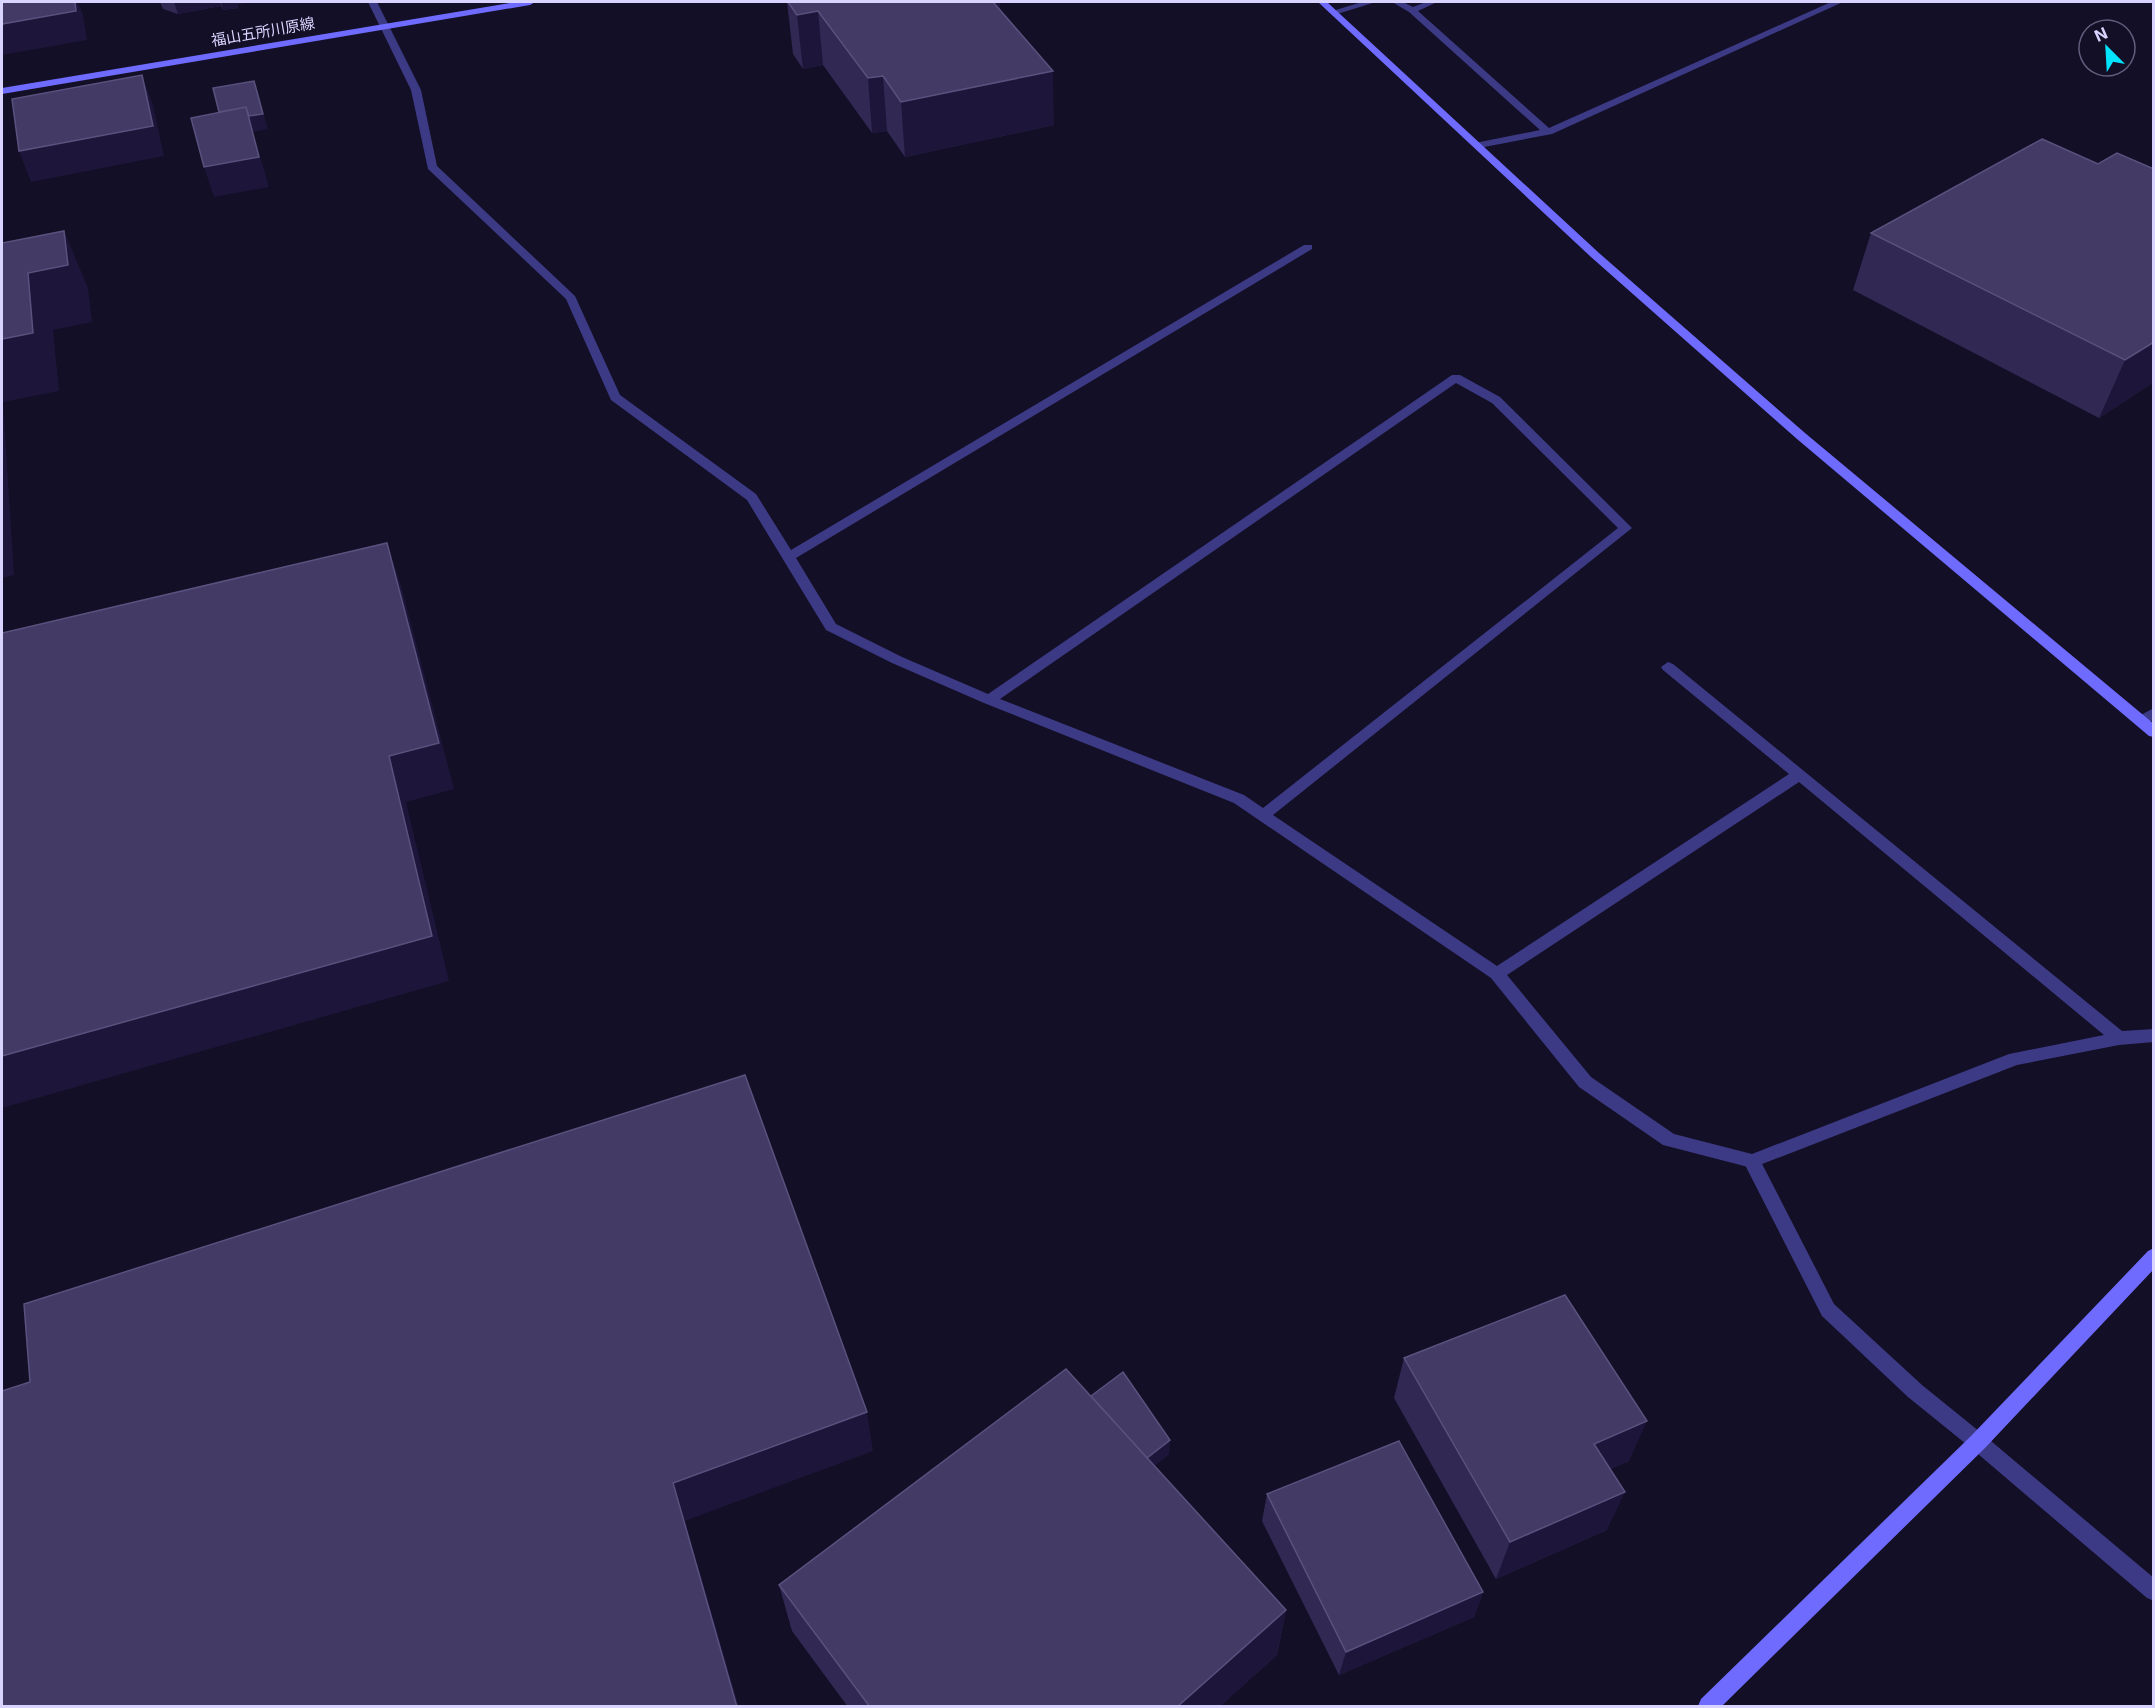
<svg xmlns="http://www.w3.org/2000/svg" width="2155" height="1708" viewBox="0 0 2155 1708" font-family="Inter,'Noto Sans JP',sans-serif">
  <rect width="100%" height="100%" fill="#130f26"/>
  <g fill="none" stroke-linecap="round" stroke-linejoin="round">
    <path fill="#3d3a85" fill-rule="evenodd" d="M1362 2H1376L1334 15 1329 12Z
      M1392 2H1403L1413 7 1426 2H1437L1418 11 1549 128 1831 2H1843L1552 134 1479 148 1474 145 1475 143 1540 130 1409 12Z
      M1752 1154 1758 1156 1834 1304 1922 1385 1985 1436 1987 1442 1985 1448 1978 1451 1971 1448 1908 1397 1822 1316 1743 1161 1746 1156Z"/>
    <path fill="#3d3a85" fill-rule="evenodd" d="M368 2H377L421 90 437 166 575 296 620 395 756 494 791 550 1304 245H1312V249L796 558 836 624 902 657 988 694 1452 375H1460L1500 397 1632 528 1273 815 1497 966 1789 774 1663 670 1661 667 1668 662 1673 664 2122 1031 2154 1029V1042L2119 1045 2017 1065 1752 1168 1663 1145 1579 1087 1491 978 1234 803 984 703 892 663 826 630 747 500 611 400 566 299 428 169 411 90ZM1456 383 1492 403 1618 528 1263 808 1244 795 1000 699ZM1799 782 2104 1035 2009 1054 1752 1154 1674 1134 1591 1077 1507 975Z
      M2154 708V720L2140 726 2135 724 2133 721 2135 718Z
      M1978 1433 1985 1436 2154 1578V1601L2147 1598 1971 1448 1969 1442 1971 1436Z"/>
    <path fill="#6f6bff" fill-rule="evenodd" d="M516 2H535L530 5 2 94V88Z
      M1318 2H1327L1599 253 1805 433 2154 724V737L2149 736 1797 439 1591 257Z
      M2154 1248V1269L1985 1448 1722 1706H1698L1701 1699 1971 1436 2148 1251Z"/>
  </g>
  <path fill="#312854" d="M160 2H251L237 4 238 8 223 10 221 6 178 14 163 9Z
    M787 2H1000V9L1054 125 905 157 887 131 872 133 823 65 803 69 793 54Z
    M2098 164 2154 169V382L2099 418 1853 290 1871 233Z
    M1404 1358 1629 1461 1610 1469 1607 1530 1496 1579 1394 1398Z
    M1169 1454 1154 1466 1286 1610 1277 1655 1219 1707H848L792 1631 779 1585Z
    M1267 1494 1483 1592 1474 1617 1339 1675 1262 1521Z"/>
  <path fill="#1d163a" d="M75 2H78L83 15 87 40 2 55V24Z
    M174 2H220L221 6 178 14Z
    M221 2H251L237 4 238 8 223 10Z
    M978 2H1000L1001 32Z
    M818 11 823 65 803 69 797 15Z
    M1053 71 1054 125 905 157 901 102Z
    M142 75 153 105 164 156 31 182 19 151Z
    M883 76 887 131 872 133 868 78Z
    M254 81 268 129 253 132 269 187 214 197 204 167 226 137Z
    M64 231 88 288 92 322 53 330 59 391 3 402 14 575 2 578V339L28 273Z
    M2154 342V382L2099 418 2125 360Z
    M387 543 402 589 454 789 406 802 449 981 2 1108V1056L389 756Z
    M867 1412 873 1451 685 1521 739 1707H737L673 1483Z
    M1647 1421 1629 1461 1578 1482 1594 1444Z
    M1170 1440 1169 1454 1138 1479V1465Z
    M1625 1492 1607 1530 1496 1579 1510 1542Z
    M1483 1592 1474 1617 1339 1675 1346 1652Z
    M1286 1610 1277 1655 1219 1707H1177Z"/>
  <path fill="#433a66" stroke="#5a527e" stroke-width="1.5" d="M2 2H75L76 11 2 24Z
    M788 2H993L1053 71 901 102 883 76 868 78 818 11 797 15Z
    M142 75 153 126 19 151 12 99Z
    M254 81 263 114 249 116 246 107 219 112 213 88Z
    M246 107 259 157 204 167 191 118Z
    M2042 139 2098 164 2117 153 2154 169V342L2125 360 1871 233Z
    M64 231 68 265 28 273 33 333 2 339V243Z
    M387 543 439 743 389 756 432 936 2 1056V633Z
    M745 1075 867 1412 673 1483 737 1707H2V1391L30 1382 24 1304Z
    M1565 1295 1647 1421 1594 1444 1625 1492 1510 1542 1404 1358Z
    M1066 1369 1286 1610 1177 1707H870L779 1585Z
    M1123 1372 1170 1440 1147 1458 1091 1396Z
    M1399 1441 1483 1592 1346 1652 1267 1494Z"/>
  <g text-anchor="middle" stroke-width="5" stroke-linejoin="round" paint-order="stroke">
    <g font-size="15" fill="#d9d4ff" stroke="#130f26">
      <text transform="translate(263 32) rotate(-10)" y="5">福山五所川原線</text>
    </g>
  </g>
  <rect width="2155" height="1708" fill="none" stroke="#d9d4ff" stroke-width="6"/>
  <g transform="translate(2107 48) rotate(336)"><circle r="28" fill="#130f26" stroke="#625e7d" stroke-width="1.5"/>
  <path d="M0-4.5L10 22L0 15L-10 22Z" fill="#00e5ff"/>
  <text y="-9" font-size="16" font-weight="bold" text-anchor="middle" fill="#d9d4ff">N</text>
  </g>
</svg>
